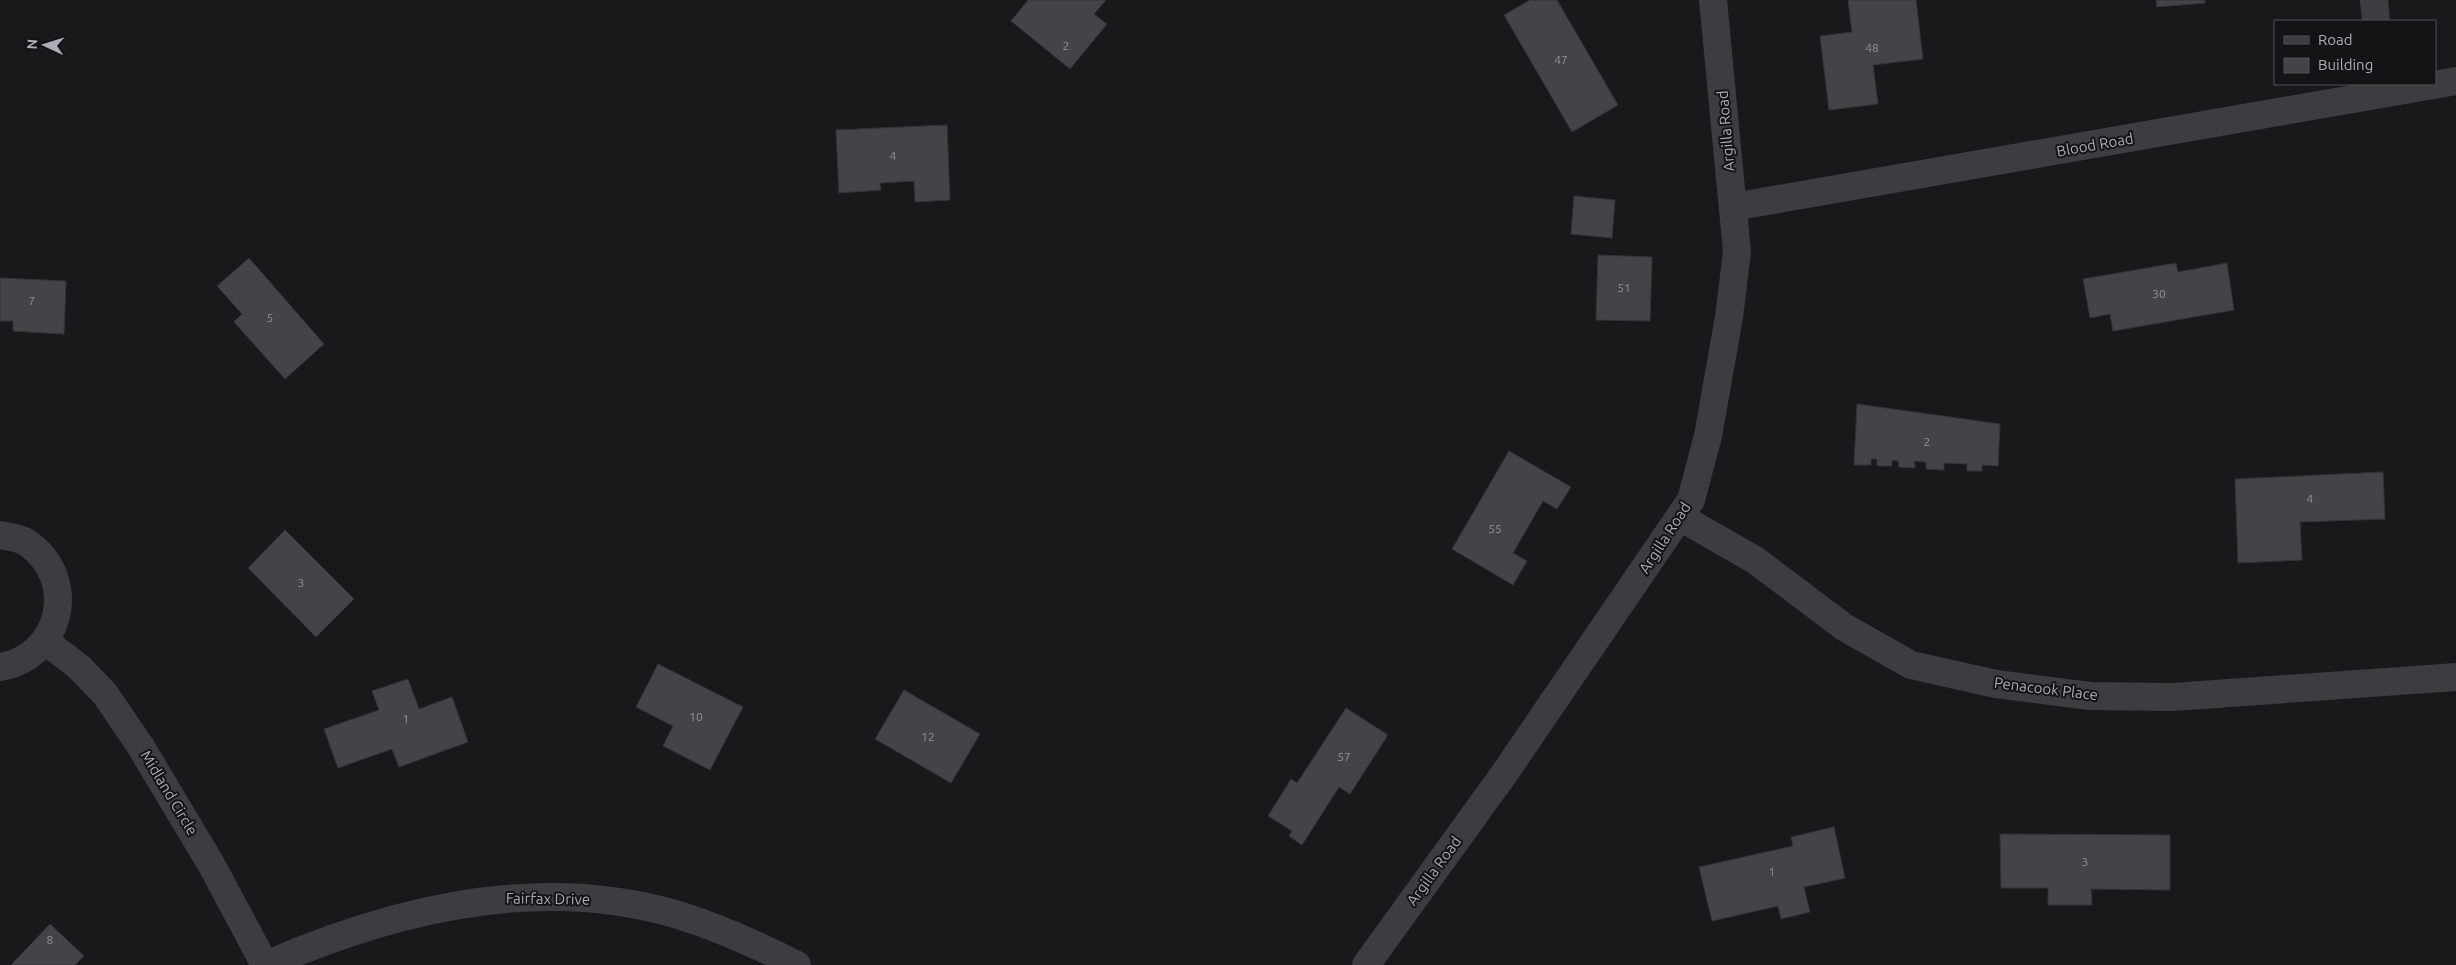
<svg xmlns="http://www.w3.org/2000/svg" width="2456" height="965" viewBox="0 0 2456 965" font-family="Ubuntu,sans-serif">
  <rect width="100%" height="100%" fill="#19191b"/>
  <path fill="#444348" stroke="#343337" d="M1028 0H1106L1094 14 1107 24 1070 69 1011 21Z
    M1530 0H1557L1618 105 1572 132 1504 15Z
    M1848 0H1916L1923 59 1873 65 1878 104 1829 110 1820 36 1852 32Z
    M2156 0H2205V3L2157 7Z
    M947 125 950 200 915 202 914 181 880 183 881 190 839 193 836 130Z
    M1574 196 1615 200 1612 238 1571 234Z
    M1598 255 1652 257 1650 321 1596 320Z
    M249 258 324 344 285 379 234 322 242 314 217 286Z
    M2176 263 2178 272 2227 263 2234 310 2113 331 2110 314 2090 318 2083 279Z
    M0 278 66 281 64 334 13 331V321H0Z
    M1857 404 2000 424 1998 466 1982 465V471H1967V464L1944 463V470L1926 469V462L1914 461 1915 468 1899 467 1898 461 1892 460V466H1877V459H1871V465H1854Z
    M1509 451 1571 487 1557 509 1543 501 1513 553 1527 561 1513 585 1452 549Z
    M2383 472 2385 519 2300 522 2302 560 2238 563 2235 479Z
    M285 530 354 599 316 637 248 568Z
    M658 664 743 707 710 770 663 746 673 726 636 707Z
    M408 679 419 709 452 697 468 742 399 767 392 749 338 768 324 729 379 710 372 691Z
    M904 690 980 734 951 783 875 739Z
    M1346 708 1388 735 1350 794 1339 787 1302 845 1289 836 1292 831 1268 816 1291 779 1297 783Z
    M1834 827 1845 878 1804 887 1810 912 1781 919 1778 906 1712 921 1699 867 1793 846 1791 837Z
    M2000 834 2170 835V890L2091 889 2092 905H2048V888H2001Z
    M50 924 84 956 75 965H11Z"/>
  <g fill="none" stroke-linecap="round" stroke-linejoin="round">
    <path stroke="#3d3c41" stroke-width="28" d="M2374 0 2376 21
      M1733 207 2456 81
      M1680 517 1755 560 1844 627 1911 665 1996 684 2090 696 2173 697 2456 677
      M0 535C10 537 21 538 29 544 79 581 61 657 0 667
      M45 641 79 667 105 694 141 747 211 864 265 965
      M266 965C394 909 538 874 675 914 718 927 758 945 797 965
      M1366 965 1504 774 1691 500 1708 436 1729 317 1737 252 1713 0"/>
  </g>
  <g text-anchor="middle" stroke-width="4" stroke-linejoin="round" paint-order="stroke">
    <g font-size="12" fill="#92929d">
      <text x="1066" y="50">2</text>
      <text x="1872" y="52">48</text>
      <text x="1561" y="64">47</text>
      <text x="893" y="160">4</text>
      <text x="1624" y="292">51</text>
      <text x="2159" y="298">30</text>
      <text x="32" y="305">7</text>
      <text x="270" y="322">5</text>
      <text x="1927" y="446">2</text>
      <text x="2310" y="503">4</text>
      <text x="1495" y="533">55</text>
      <text x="301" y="587">3</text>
      <text x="696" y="721">10</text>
      <text x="406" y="723">1</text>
      <text x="928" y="741">12</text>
      <text x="1344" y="761">57</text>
      <text x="2085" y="866">3</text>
      <text x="1772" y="876">1</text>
      <text x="50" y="944">8</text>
    </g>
    <g font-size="15" fill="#acadb9" stroke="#141416">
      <text transform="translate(1726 131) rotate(-95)" y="5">Argilla Road</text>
      <text transform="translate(2095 145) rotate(-10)" y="5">Blood Road</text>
      <text transform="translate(1665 538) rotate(-57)" y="5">Argilla Road</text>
      <text transform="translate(2046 689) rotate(7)" y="5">Penacook Place</text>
      <text transform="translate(169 793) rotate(59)" y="5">Midland Circle</text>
      <text transform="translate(1434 871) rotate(-54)" y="5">Argilla Road</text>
      <text transform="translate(548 899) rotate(1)" y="5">Fairfax Drive</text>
    </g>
  </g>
  <rect x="2274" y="20" width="162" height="65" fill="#141416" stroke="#515157"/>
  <rect x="2284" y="36" width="25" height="8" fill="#3d3c41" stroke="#515157"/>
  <text x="2318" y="45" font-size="15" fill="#acadb9">Road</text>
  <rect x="2284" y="58" width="25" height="15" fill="#444348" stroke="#515157"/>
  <text x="2318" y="70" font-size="15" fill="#acadb9">Building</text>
  <g transform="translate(45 45) rotate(274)" stroke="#141416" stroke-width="4" paint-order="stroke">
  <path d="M0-4L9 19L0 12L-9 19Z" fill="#acadb9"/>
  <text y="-8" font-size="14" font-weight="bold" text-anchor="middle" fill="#acadb9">N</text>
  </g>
</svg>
